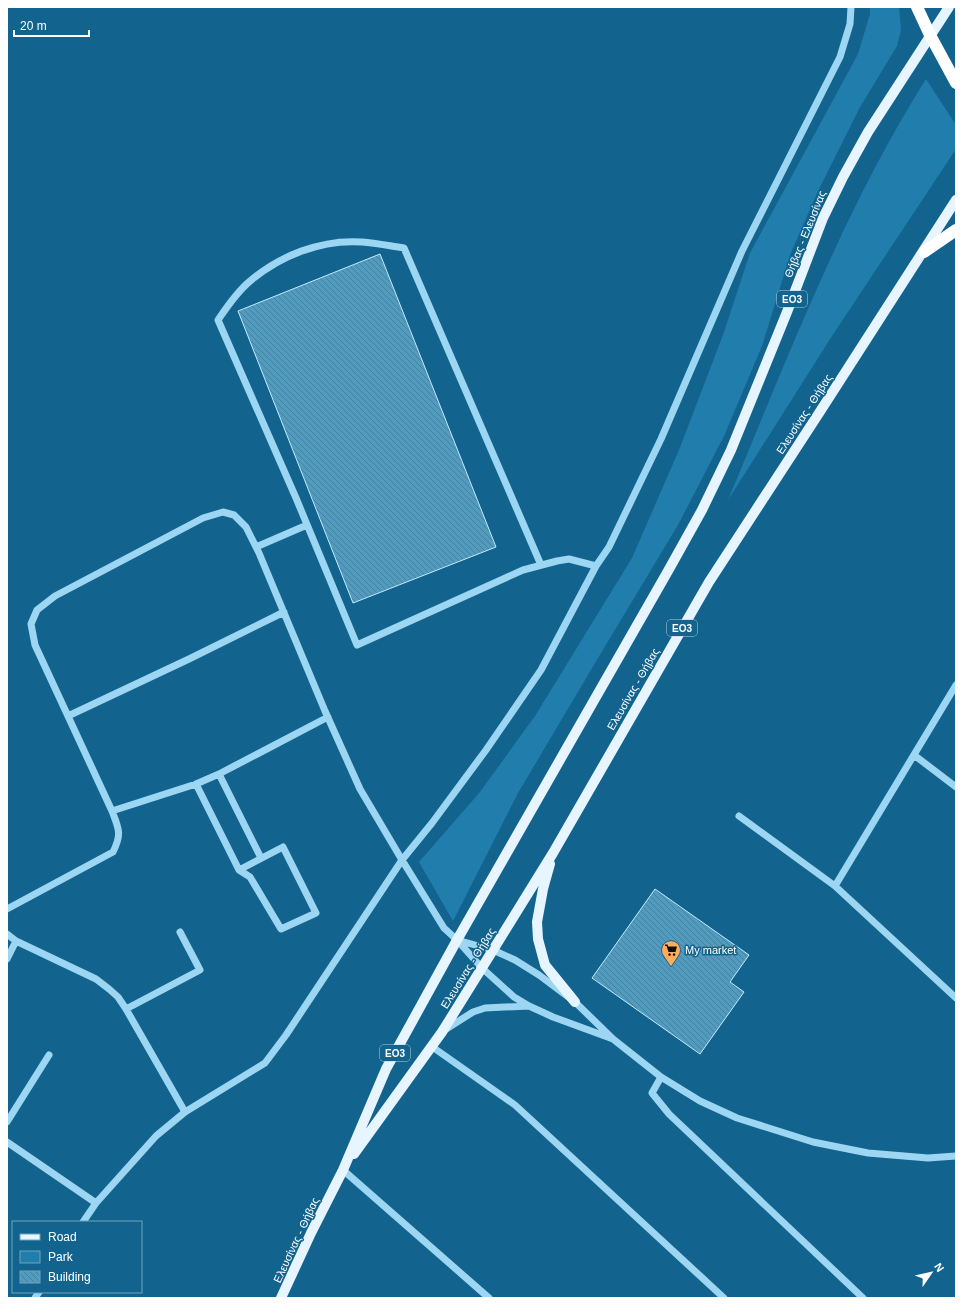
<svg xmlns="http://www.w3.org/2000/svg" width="963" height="1305" viewBox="0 0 963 1305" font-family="Arial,sans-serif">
  <defs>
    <pattern id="building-back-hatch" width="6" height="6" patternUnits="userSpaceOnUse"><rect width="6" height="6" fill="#509bc0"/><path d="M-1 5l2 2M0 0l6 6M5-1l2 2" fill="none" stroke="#4f7f97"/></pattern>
  </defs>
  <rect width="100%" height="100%" fill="#12648f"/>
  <path fill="#217eac" d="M870 7H899L901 30 897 46 859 109 818 191 790 255 762 346 724 436 678 525 604 648 518 793 453 921 419 862 480 792 535 716 632 558 679 450 723 335 750 253 858 54 870 14Z
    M926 79 956 125V149L832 336 728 500C788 357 843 211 926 79Z"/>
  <path fill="url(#building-back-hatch)" stroke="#c3eafd" d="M380 254 496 547 353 603 238 311Z
    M655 889 749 955 730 982 744 992 700 1054 592 978Z"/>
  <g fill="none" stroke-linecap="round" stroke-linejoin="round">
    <path stroke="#9cd6f2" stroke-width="7" d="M256 547 307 525
      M541 565 404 248C390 246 376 243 362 242 321 239 279 256 249 282 236 293 227 307 218 320L296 498 357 645 523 570 557 561 569 559 596 566
      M956 685 835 886 956 998
      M68 716 189 659 284 612
      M914 755 956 787
      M219 774 261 858
      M196 784 239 870 250 877 281 929 316 913 283 847 239 870
      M112 811 196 784 219 774 328 717
      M739 816 835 886
      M7 909 113 852C122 834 119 829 112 811L35 645 31 624 37 610 55 596 203 518 223 512 234 515 246 527 259 553 325 711 360 789 402 860 444 928 457 940 482 968 514 997 529 1006 553 1017 613 1039
      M7 934 16 941 96 979 109 989 118 997 126 1009 185 1112
      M457 940 493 950 515 960 539 975 575 1002 613 1039 661 1077 700 1101 737 1118 813 1142 868 1153 928 1158 956 1156
      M7 959 16 941
      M126 1009 200 970 180 932
      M443 1031 473 1012 485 1008 529 1006
      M431 1046 515 1105 724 1298
      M661 1077 652 1093 669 1114 863 1298
      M7 1122 49 1055
      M7 1142 96 1203
      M343 1170 489 1298
      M83 1222 96 1203 156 1136 185 1112 265 1063 286 1035 402 860 432 823 486 750 541 670 596 566 609 547 661 439 742 251 840 57 850 24 851 7
      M35 1298 39 1292"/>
    <path stroke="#e6f5ff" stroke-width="10" d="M550 864 543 889 537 922 538 939 545 965 575 1002
      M354 1154 442 1032 493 950 553 853 709 582 821 410 956 200
      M281 1298 311 1233 343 1170 386 1069 457 940 668 571 702 510 731 450 787 312 823 218 843 177 868 132 949 7"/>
    <path stroke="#fff" stroke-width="12" d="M917 7 930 35 956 83
      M924 252 956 230"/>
  </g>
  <defs>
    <g id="supermarket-pin" transform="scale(1)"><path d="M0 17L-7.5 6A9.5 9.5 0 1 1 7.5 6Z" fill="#ffac5c" stroke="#12648f"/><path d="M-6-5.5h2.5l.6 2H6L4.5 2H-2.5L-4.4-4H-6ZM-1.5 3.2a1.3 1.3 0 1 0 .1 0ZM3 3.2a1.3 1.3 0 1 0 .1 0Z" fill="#111"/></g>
  </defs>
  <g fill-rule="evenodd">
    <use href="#supermarket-pin" x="671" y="950"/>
  </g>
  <g text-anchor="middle" stroke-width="3" stroke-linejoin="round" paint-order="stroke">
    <g fill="#12648f" stroke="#b8d0dd" stroke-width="1">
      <rect x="777" y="291" width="30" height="16" rx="3"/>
      <rect x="667" y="620" width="30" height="16" rx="3"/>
      <rect x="380" y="1045" width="30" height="16" rx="3"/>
    </g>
    <g font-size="10" font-weight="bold" fill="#fff">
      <text x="792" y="303">ΕΟ3</text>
      <text x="682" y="632">ΕΟ3</text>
      <text x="395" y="1057">ΕΟ3</text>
    </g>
    <g font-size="11" fill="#fff" stroke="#12648f">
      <text transform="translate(805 234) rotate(-68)" y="4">Θήβας - Ελευσίνας</text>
      <text transform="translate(804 414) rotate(-57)" y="4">Ελευσίνας - Θήβας</text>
      <text transform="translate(633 689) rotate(-60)" y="4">Ελευσίνας - Θήβας</text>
      <text transform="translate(468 968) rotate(-58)" y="4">Ελευσίνας - Θήβας</text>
      <text transform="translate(296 1240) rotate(-65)" y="4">Ελευσίνας - Θήβας</text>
    </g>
    <g font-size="11" fill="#fff" stroke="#12648f" text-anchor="start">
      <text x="685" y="954">My market</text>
    </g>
  </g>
  <rect width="963" height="1305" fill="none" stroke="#ffffff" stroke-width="16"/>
  <rect x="12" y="1221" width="130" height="72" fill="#12648f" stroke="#71a2bc"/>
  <rect x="20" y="1234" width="20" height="6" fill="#e6f5ff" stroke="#71a2bc"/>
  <text x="48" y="1241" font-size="12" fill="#ffffff">Road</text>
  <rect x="20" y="1251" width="20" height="12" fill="#217eac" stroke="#71a2bc"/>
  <text x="48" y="1261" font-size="12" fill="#ffffff">Park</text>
  <rect x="20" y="1271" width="20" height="12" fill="url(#building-back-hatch)" stroke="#71a2bc"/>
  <text x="48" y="1281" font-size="12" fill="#ffffff">Building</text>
  <g transform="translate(931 1273) rotate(56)" stroke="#12648f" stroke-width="3" paint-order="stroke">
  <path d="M0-3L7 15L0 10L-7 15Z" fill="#ffffff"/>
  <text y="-6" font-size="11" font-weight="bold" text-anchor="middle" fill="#ffffff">N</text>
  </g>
  <path d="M14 30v6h75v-6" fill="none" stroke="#ffffff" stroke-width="2"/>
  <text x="20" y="30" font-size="12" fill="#ffffff" stroke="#12648f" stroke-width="3" paint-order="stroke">20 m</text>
</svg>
